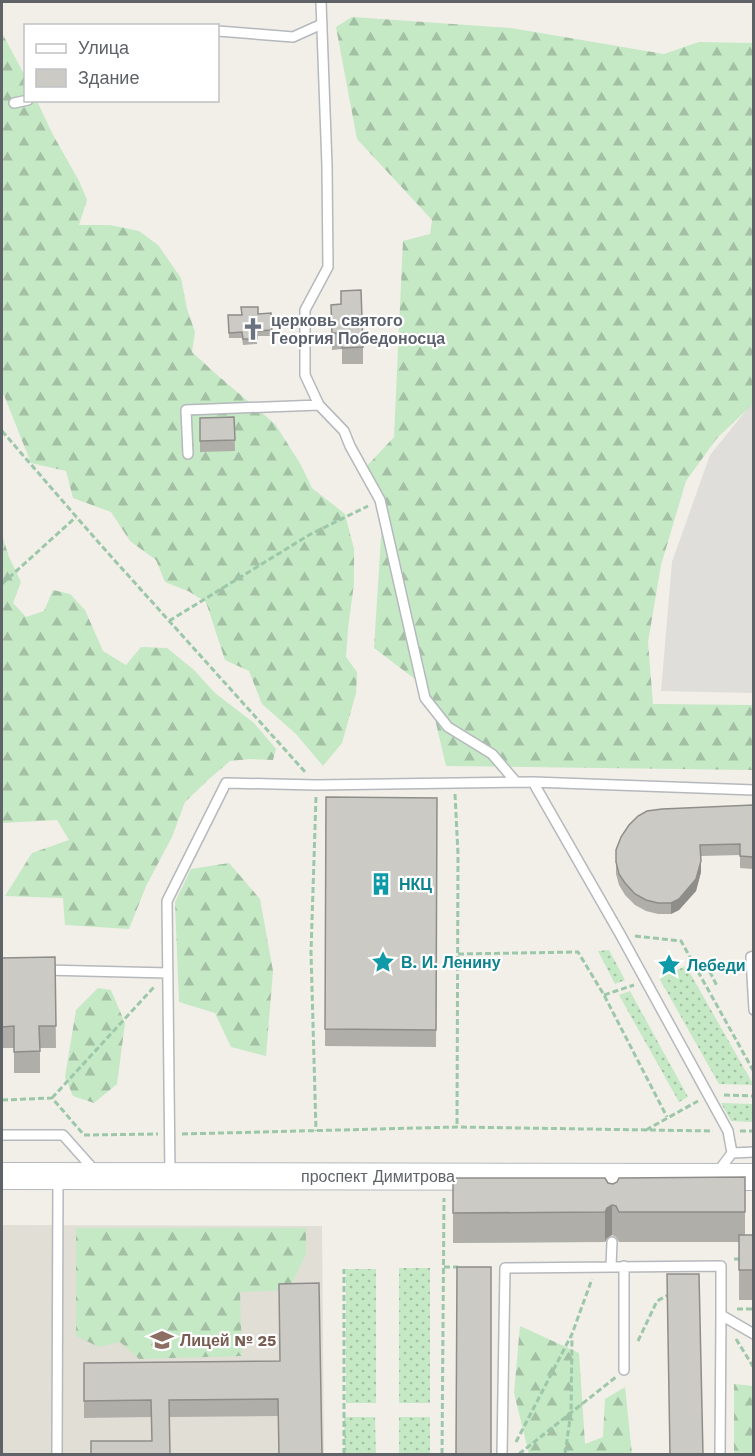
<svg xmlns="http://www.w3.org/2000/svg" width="755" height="1456" viewBox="0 0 755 1456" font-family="'Work Sans',sans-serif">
  <defs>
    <pattern id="grass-dots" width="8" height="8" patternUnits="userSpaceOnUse" patternTransform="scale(1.5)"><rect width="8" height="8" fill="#c5e8c5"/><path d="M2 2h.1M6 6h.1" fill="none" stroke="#a3c0a4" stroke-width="1.8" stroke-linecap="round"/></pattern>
    <pattern id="forest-firs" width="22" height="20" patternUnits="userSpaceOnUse" patternTransform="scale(1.5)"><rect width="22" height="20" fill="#c5e8c5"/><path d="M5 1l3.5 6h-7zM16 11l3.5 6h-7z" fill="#a3c0a4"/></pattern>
  </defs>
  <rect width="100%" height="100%" fill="#f1efe8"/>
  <path fill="#e0deda" d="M753 402V693L661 691 672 562 710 455Z"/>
  <path fill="#e1ded6" d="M2 1225 322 1226 324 1454H2Z"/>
  <path fill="url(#grass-dots)" d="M609 950 625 980 615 984 598 951Z
    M686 966 753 1084V1085L719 1084 659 978Z
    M630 991 688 1097 679 1102 619 995Z
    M721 1103 753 1104V1122L731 1121Z
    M399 1268H430V1403H399Z
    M346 1269H376V1403H346Z
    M344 1417H375L376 1454H345Z
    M399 1417H430V1454H399Z"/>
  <path fill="url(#forest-firs)" d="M352 17 511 28 664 54 699 42 753 43V404L717 438 686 481 661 565 648 642 653 704 753 705V770L446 766 428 689 374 648 382 522 366 467 394 437 403 241 430 234 432 220 357 139 336 27Z
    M2 33 25 76 26 100 37 101 53 135 79 181 87 200 79 225H110L139 231 158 245 181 278 187 309 195 332 192 352 216 374 275 424 301 465 312 488 345 514 354 549V583L348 629 346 657 357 672 356 693 342 743 323 766 296 734 262 704 249 671 225 660 206 602 188 591 165 582 156 560 130 541 111 512 73 498 66 471 31 463 4 395H2Z
    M2 535 9 557 21 582 13 603 26 617 44 611 53 590 70 594 85 610 103 651 126 665 141 647 167 648 194 670 215 693 254 723 276 749 273 760 250 759 230 761 209 779 185 802 172 837 146 886 129 929 65 925 63 898 5 896 32 853 69 840 57 820 2 823Z
    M229 863 260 899 273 971 266 1056 231 1047 215 1013 179 1002 175 902 191 869Z
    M98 988 111 990 125 1023 117 1084 94 1103 73 1096 65 1077 76 1010Z
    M76 1228H306V1254L289 1290 240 1292 242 1356 139 1359 120 1342 99 1347 76 1336Z
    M520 1326 579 1353 585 1444 603 1437 605 1399 625 1387 632 1454H529L514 1393Z
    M734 1384 753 1386V1454H734Z"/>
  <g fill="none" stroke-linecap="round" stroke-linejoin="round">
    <g stroke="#b5b8bc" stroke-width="12">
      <path id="lane" d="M321 2 327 166 328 267 305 310V375L319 405 344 431 350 446 380 500 425 698 448 727 492 754 516 782
        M218 31 293 37 322 24
        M14 103 28 100
        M188 454 186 410 319 405
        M533 782 620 934 728 1131 732 1153
        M754 956 751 957 754 1010
        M44 970 168 973
        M2 1135H63L95 1171
        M717 1173 732 1153 754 1152
        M170 1175 167 901 226 783 316 785 533 782 754 790
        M611 1266 612 1242
        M624 1266V1370
        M57 1454 58 1178
        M502 1454 505 1268 721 1266V1315L754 1334
        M720 1454 721 1315"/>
    </g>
    <g stroke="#b6babf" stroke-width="28">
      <path id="secondary" d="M2 1176 754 1177"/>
    </g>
    <path stroke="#9cc7a9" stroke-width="3" stroke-dasharray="6 3" stroke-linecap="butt" d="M2 431 99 543 306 773
      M2 584 76 517
      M169 621 309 535 368 506
      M455 794 458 854 457 1127
      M316 797 311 952 316 1131
      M635 936 681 941 754 1072
      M458 954 578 952 604 995 667 1117
      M695 966H707L717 986
      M604 995 634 985
      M724 1095 754 1096
      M52 1098 154 987
      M2 1100 52 1098 84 1135 158 1134
      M646 1130 698 1101
      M740 1131H754
      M182 1134 457 1127 713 1131
      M734 1259H743
      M444 1267H458
      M737 1309H754
      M736 1339 754 1368
      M638 1341 657 1301 670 1294
      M516 1442 572 1334 592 1279
      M344 1454V1269
      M442 1454 444 1198
      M519 1454 616 1377
      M565 1454 571 1412 572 1337"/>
    <use href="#lane" stroke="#fff" stroke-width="9"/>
    <use href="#secondary" stroke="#fff" stroke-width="26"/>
  </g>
  <path fill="#afaea9" d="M341 291 363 347V364H342V349L332 350 331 305 341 304Z
    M258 314 272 330V336H257V344L243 345 242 338H229L228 315Z
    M234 417 235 451 200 452V418Z
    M326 797 437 798 436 1047 325 1046Z
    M753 805V869L740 868V855L701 856V872L696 891 679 910 671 914H658L646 911 635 905 625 895 619 885 616 874V850Z
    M55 957 56 1048H40V1073H14V1048H2V958Z
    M745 1177V1235H753V1300H739V1242H619L616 1237 612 1235 607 1238 605 1242 453 1243V1178L608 1183 613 1184Z
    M667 1274 703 1455H670Z
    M319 1283 278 1416 169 1417 152 1441 151 1417 84 1418V1363L280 1361Z"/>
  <path fill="#8f8d8a" d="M701 861V872L696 891 679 910 671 914V903Z
    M612 1205V1235L607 1238 605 1242V1212L607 1208Z"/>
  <path fill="#cccac5" stroke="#8f8d8a" stroke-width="1.5" d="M361 290 363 347 342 348V333H332L331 305 341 304V291Z
    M241 307H258V314L271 313 272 330 257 331V339H243L242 332 229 333 228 315H242Z
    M234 417 235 440 200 441V418Z
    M326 797 437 798 436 1030 325 1029Z
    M753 805V857L740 856V844L700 845 701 861 696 879 679 899 671 903H658L646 900 635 894 625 883 619 874 616 862V850L621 837 629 825 638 816 647 811 662 809Z
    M55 957 56 1026H39L40 1051 14 1052V1026L2 1027V958Z
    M745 1177V1212H619L616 1206 612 1205 607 1208 605 1212 453 1213V1178H605L608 1183 613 1184 617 1182 619 1178Z
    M739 1235H753V1270H739Z
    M457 1267H491V1455H456Z
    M667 1274H699L703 1455H670Z
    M319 1283 322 1455H279L278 1399 169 1400 170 1455H91V1441H152L151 1400 84 1401V1363L280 1361 279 1284Z
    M513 1454H545V1455H513Z"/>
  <defs>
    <g id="church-bare" transform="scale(1.8)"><path d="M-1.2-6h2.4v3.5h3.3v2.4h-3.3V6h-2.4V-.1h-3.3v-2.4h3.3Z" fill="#6b7280" stroke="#fff" stroke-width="2.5" paint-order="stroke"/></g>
    <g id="building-bare" transform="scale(1.8)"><path d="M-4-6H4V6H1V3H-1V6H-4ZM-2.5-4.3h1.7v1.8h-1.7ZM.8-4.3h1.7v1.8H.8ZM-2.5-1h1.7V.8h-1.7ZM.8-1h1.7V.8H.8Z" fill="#0f9aa8" stroke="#fff" stroke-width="2.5" paint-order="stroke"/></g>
    <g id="sight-bare" transform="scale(1.8)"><path d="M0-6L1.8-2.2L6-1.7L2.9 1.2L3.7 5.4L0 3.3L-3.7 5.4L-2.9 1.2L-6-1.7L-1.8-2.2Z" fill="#0f9aa8" stroke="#fff" stroke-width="2.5" paint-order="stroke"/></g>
    <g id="school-bare" transform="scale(1.8)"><path d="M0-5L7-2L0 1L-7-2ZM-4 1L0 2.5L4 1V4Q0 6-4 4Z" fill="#8d6e63" stroke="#fff" stroke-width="2.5" paint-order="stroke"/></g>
  </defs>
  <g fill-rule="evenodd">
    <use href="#church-bare" x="253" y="329"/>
    <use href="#building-bare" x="381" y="884"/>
    <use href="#sight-bare" x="383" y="962"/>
    <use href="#sight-bare" x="669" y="965"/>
    <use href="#school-bare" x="162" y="1340"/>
  </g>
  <g text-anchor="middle" stroke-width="4.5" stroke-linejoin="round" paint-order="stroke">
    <g font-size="16" font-weight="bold" fill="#5b616d" stroke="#fff" text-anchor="start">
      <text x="271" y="326">церковь святого<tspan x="271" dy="18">Георгия Победоносца</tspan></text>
    </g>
    <g font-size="16" font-weight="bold" fill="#0d838f" stroke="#fff" text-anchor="start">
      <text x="399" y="890">НКЦ</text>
      <text x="401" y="968">В. И. Ленину</text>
      <text x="687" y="971">Лебеди</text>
    </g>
    <g font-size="16" fill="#5f6368" stroke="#fff">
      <text x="378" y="1182">проспект Димитрова</text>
    </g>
    <g font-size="16" font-weight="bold" fill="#785e54" stroke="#fff" text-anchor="start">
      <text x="180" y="1346">Лицей № 25</text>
    </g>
  </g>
  <rect width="755" height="1456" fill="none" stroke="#5f6368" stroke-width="6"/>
  <rect x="24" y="24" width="195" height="78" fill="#ffffff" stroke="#bfc1c3" stroke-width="1.5"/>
  <rect x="36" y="44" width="30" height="9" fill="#ffffff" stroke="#bfc1c3" stroke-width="1.5"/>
  <text x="78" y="54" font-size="18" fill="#5f6368">Улица</text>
  <rect x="36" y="69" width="30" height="18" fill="#cccac5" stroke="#bfc1c3" stroke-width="1.5"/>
  <text x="78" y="84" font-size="18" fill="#5f6368">Здание</text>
</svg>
